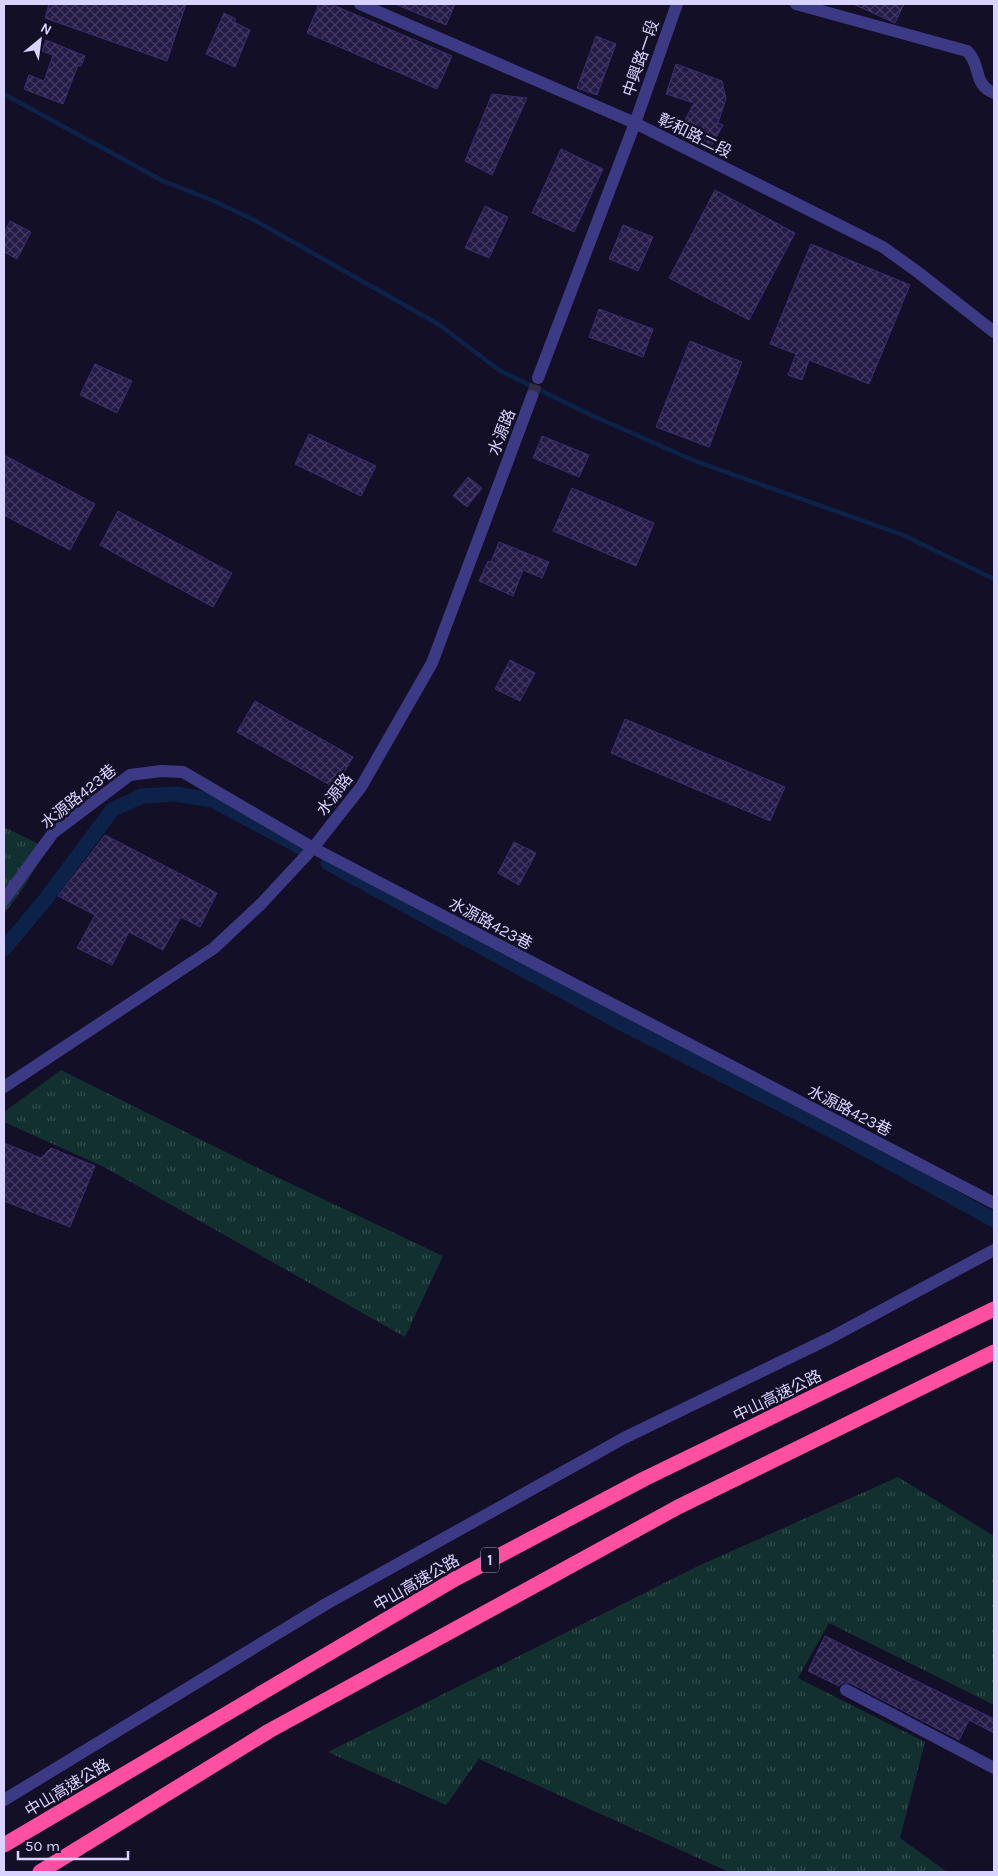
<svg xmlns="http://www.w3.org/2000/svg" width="998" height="1876" viewBox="0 0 998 1876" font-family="Karla,'Noto Sans TC',sans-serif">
  <defs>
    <pattern id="grass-tufts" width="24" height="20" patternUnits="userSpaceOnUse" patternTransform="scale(1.25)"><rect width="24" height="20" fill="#12302f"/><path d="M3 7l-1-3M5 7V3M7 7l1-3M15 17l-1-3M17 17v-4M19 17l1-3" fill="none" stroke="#344d4e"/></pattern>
    <pattern id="building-cross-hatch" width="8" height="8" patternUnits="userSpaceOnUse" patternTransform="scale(1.25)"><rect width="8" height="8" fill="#241b47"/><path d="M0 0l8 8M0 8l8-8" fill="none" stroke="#433b63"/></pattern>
  </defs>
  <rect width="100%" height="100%" fill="#130f26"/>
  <path fill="url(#grass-tufts)" d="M4 827 47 848 24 887 4 914Z
    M61 1070 264 1171 443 1256 405 1337 104 1167 4 1122V1112Z
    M898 1477 994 1536V1705L829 1623 798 1678 925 1742 900 1838 947 1872H729L479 1759 446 1805 328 1752 698 1566Z"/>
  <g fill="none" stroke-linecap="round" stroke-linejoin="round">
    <path stroke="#0c2248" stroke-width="4.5" d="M4 94 163 181 214 201 256 221 438 324 499 370 591 415 695 461 903 535 994 579"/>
    <path stroke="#0c2248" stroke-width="15" d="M328 863 621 1023 829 1129 994 1220
      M4 949 45 900 112 810 142 796 175 794 212 800 304 849"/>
  </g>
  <path fill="url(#building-cross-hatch)" stroke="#3b2d73" d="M49 4H186L167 61 45 18Z
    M319 4H331L452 56 437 89 307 33Z
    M395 4H455L446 25Z
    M853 4H904L895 23Z
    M224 13 236 19 234 22 250 30 235 67 206 54Z
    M596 36 616 44 597 95 577 88Z
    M46 40 85 56 81 66 78 65 63 104 24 89 29 75 44 81 53 55 42 51Z
    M676 64 722 81 726 99 718 123 723 125 709 150 678 133 694 103 666 94Z
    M492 94 527 98 492 175 465 161Z
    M561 149 603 169 574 232 532 213Z
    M715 190 795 233 749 320 669 278Z
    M485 206 508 217 489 258 465 248Z
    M10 221 31 232 17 259 4 252V234Z
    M623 225 653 237 638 271 609 259Z
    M811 244 910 285 869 384 809 360 802 380 788 375 796 354 770 344Z
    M599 309 653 329 643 357 589 337Z
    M690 341 742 362 709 447 656 427Z
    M95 364 132 381 117 413 80 395Z
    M309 434 376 466 361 496 295 464Z
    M542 436 589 455 579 477 533 458Z
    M4 455 95 504 70 550 4 515Z
    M468 477 482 488 467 507 453 496Z
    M572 488 654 523 636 566 553 531Z
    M118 511 232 573 213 607 100 545Z
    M499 542 549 562 542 578 523 570 513 596 479 581 488 561 491 562Z
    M510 660 535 673 520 701 495 689Z
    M255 701 353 757 335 788 237 732Z
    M625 719 785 787 770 821 611 753Z
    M105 835 217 893 200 927 181 917 163 950 129 932 112 965 77 948 95 915 58 896Z
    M514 842 536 853 519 885 498 873Z
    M4 1143 41 1158 51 1148 95 1166 70 1227 4 1201Z
    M825 1636 994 1719V1733L969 1720 959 1740 850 1683H842L839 1686 808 1671Z"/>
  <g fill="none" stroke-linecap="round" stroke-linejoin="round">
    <path stroke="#312d47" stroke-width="12" stroke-dasharray="12 6" stroke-linecap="butt" d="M532 396 538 378"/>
    <path stroke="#3d3a85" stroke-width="12" d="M360 4 635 123 883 247 919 273 994 332
      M796 4 967 51C982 65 972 84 994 93
      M538 378 635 123 677 4
      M4 900 53 833 130 775 161 771 183 772 313 848 994 1203
      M4 1087 214 948 262 903 313 848 361 787 432 663 532 396
      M846 1690 994 1768
      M4 1800 326 1604 624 1438 830 1338 994 1250"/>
    <path stroke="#ff4fa3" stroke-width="15" d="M4 1845 455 1579 644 1479 994 1309
      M40 1872 269 1731 678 1507 994 1352"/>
  </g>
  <g text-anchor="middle" stroke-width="5" stroke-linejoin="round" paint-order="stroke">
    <rect fill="#130f26" stroke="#9e99be" stroke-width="1" x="481" y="1547.5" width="18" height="25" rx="4"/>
    <g font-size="15" font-weight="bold" fill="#d9d4ff">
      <text x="490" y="1565">1</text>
    </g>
    <g font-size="16" fill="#d9d4ff" stroke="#130f26">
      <text transform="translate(640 58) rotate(-71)" y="6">中興路一段</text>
      <text transform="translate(695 135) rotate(26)" y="6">彰和路二段</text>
      <text transform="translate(501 432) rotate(-69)" y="6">水源路</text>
      <text transform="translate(334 794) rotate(-53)" y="6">水源路</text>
      <text transform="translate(78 796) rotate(-39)" y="6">水源路423巷</text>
      <text transform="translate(491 923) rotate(28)" y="6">水源路423巷</text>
      <text transform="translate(850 1110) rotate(27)" y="6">水源路423巷</text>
      <text transform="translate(777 1395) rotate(-26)" y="6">中山高速公路</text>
      <text transform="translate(416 1582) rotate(-30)" y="6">中山高速公路</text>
      <text transform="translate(67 1787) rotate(-31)" y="6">中山高速公路</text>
    </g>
  </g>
  <rect width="998" height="1876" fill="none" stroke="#d9d4ff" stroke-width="10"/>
  <g transform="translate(40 40) rotate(29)" stroke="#130f26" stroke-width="4" paint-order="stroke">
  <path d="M0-4L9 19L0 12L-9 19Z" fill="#d9d4ff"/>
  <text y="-8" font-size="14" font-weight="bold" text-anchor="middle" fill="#d9d4ff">N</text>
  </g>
  <path d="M18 1851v8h110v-8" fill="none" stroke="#d9d4ff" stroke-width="2.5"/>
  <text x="25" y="1851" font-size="15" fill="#d9d4ff" stroke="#130f26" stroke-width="4" paint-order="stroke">50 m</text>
</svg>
